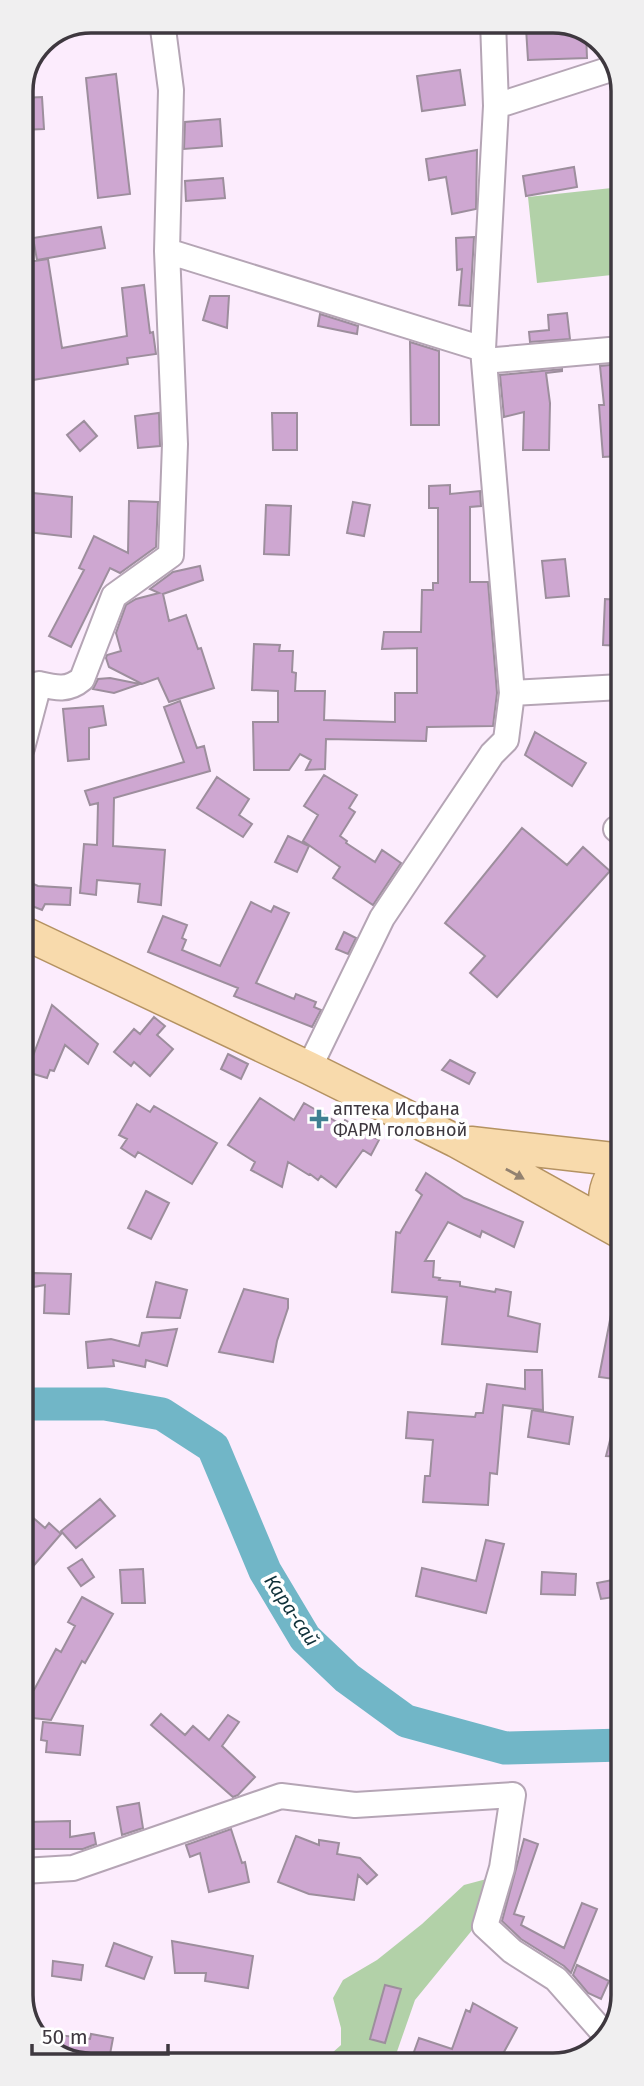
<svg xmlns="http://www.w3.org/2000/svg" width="644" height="2086" viewBox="0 0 644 2086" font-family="'Fira Sans',sans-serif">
  <rect width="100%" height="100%" fill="#fcecfd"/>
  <path fill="#b2d1a8" d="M621 187V274L537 283 528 197Z
    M494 1877 491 1907 415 2000 393 2063 315 2064 322 2062 341 2045V2028L333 1998 343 1980 377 1960 422 1924 464 1885Z"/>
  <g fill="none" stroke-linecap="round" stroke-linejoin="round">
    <path stroke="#71b6c7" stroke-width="33" d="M23 1404H105L162 1414 213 1447 265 1571 305 1638 347 1678 406 1721 505 1748 623 1745"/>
  </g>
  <path fill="#cea7d1" stroke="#9d8e9d" stroke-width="2" d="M572 26 586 32 587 58 528 60 526 28Z
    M460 70 465 105 422 111 417 76Z
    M116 74 130 194 98 198 86 78Z
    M42 97 44 129 21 130V98Z
    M220 119 222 146 184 149 185 122Z
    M477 150 476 209 452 214 446 177 429 180 426 159Z
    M574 167 577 187 526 196 523 176Z
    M223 178 225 198 186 201 185 181Z
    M101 227 105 248 37 260 33 238Z
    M474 237 470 306 459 305 462 269 457 270 456 238Z
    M48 259 62 348 127 336 122 288 144 285 150 333 153 332 156 354 127 358 128 364 21 382V263Z
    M210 296H229L227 328 203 320Z
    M567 313 570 339 530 342 529 332 549 330 548 315Z
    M320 314 358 326 357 334 318 326Z
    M410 342 439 351V425H411Z
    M621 364V456L603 457 599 405H604L600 366Z
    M562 369V371L546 373 550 403 549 450H523L524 412 504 417 500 375Z
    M159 413 160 446 138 448 135 416Z
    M272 413H297V450H273Z
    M84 421 97 436 80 451 67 435Z
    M450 485V494L480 491 481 506 470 507V582H488L497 693 493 726 427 727 426 741 326 739 325 769 306 770 311 760 300 754 289 770H254L253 722H278V691L252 690 254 644 280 645 279 651H293L292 672 296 673 295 691H325L324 720 395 722V693H417V648L382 649 384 632H421L422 590H433V583H438V508H429V486Z
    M33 493 72 497 71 537 28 532Z
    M129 501 158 502 156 547 120 573 110 568 71 647 49 636 84 570 79 568 94 536 128 553Z
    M353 502 370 505 364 536 347 533Z
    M266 505 291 506 289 555 264 554Z
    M565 559 569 596 546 598 542 561Z
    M200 566 203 580 163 594 169 621 186 615 198 649 201 648 214 688 169 702 158 678 142 684 109 667 106 658 107 655 121 651 116 633 126 605 136 599 159 593 150 589 173 572Z
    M605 599 621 600V646L603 645Z
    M110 678 140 684 114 693 93 689 98 679Z
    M180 701 197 748 204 746 210 771 114 798 113 846 165 850 161 905 138 902 140 884 97 880 96 895 80 893 84 844 97 845 98 803 90 805 85 791 184 762 164 707Z
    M103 706 106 725 89 728V759L68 761 63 709Z
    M535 732 586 763 572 786 525 755Z
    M324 775 357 795 349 808 355 812 340 836 347 841 346 843 375 862 382 850 401 863 373 905 333 878 340 867 303 841 318 815 304 806Z
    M217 777 249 799 239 815 252 824 243 837 197 808Z
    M522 828 567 865 583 847 610 871 497 997 470 973 485 956 445 923Z
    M288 836 309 846 297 872 275 862Z
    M22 879 38 886 71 888 70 905 45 904 42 910 22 902Z
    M251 902 271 912 274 906 289 913 256 983 294 999 296 994 316 1002 314 1007 321 1010 312 1027 234 996 238 988 148 952 163 916 187 925 182 938 186 940 182 950 220 966Z
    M344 932 356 938 348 954 336 949Z
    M52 1005 98 1044 88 1064 65 1045 54 1071 50 1070 47 1078 27 1072Z
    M154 1017 165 1026 157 1035 173 1049 150 1076 134 1062 131 1066 114 1052 134 1029 140 1034Z
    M228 1054 248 1064 241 1079 221 1069Z
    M450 1060 475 1073 469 1084 442 1070Z
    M260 1098 294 1120 304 1103 342 1125 345 1120 379 1140 371 1155 363 1150 336 1187 321 1176 318 1180 310 1174 309 1175 288 1162 282 1187 251 1170 255 1162 228 1145Z
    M137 1104 150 1112 154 1106 217 1143 192 1184 138 1152 135 1157 121 1148 127 1139 119 1135Z
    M426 1173 464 1198 523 1222 514 1247 482 1231 480 1237 448 1222 425 1261H434L433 1277 440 1278 439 1280 460 1282V1286L495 1292 496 1289 511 1292 508 1316 540 1324 537 1352 442 1344 447 1297 392 1292 396 1232 400 1233 422 1195 416 1190Z
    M146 1191 169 1203 151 1239 128 1228Z
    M35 1273 71 1274 69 1314 44 1313 45 1285 22 1289V1275Z
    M156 1282 187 1290 180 1318 147 1317Z
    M244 1289 288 1299V1308L277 1341 273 1362 219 1352Z
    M615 1294 622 1295V1380L599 1377Z
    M177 1329 167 1366 146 1360 145 1367 113 1360 114 1366 88 1368 86 1342 111 1339 139 1346 142 1333Z
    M525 1370H542L543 1410 503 1405 497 1474 490 1473 488 1505 423 1502 425 1476H430L433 1440 406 1438 408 1412 475 1417 476 1413H483L487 1384 525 1389Z
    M532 1410 573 1417 569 1444 528 1437Z
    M617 1413H622V1457L606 1456Z
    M100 1499 115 1516 76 1548 61 1531Z
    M23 1509 45 1528 49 1523 61 1534 23 1578Z
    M486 1540 504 1544 486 1613 416 1596 422 1568 476 1581Z
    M82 1559 94 1577 81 1586 68 1568Z
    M143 1569 145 1603H122L120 1570Z
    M542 1572 576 1574 575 1595 541 1594Z
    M618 1579 621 1596 601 1599 597 1583Z
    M82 1597 113 1614 85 1663 82 1661 51 1720 23 1717V1689L34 1690 56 1649 61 1652 75 1626 68 1622Z
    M161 1714 185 1735 193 1726 209 1740 228 1715 239 1722 222 1746 255 1777 238 1795 233 1797 151 1725Z
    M43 1722 83 1726 80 1755 46 1752 47 1741 41 1740Z
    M139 1803 143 1828 122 1835 117 1807Z
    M70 1821V1837L94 1833 96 1844 83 1849H26V1822Z
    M231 1829 242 1863 245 1862 249 1882 209 1892 200 1853 190 1857 186 1845Z
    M296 1836 319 1845V1840L339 1843 337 1854 360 1858 377 1875 367 1884 358 1875 354 1900 309 1894 278 1882Z
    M524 1839 538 1844 514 1914 524 1917 521 1925 564 1948 582 1903 597 1909 571 1973 564 1966 521 1939 502 1921Z
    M172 1941 253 1956 248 1988 205 1981 206 1973H175Z
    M114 1943 152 1957 144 1979 106 1966Z
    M53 1961 83 1965 81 1980 52 1976Z
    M577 1965 609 1981 601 1999 588 1993 573 1975Z
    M385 1985 401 1989 385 2043 370 2039Z
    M473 2003 517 2028 498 2063H410L419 2038 452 2049 466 2010 470 2012Z
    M35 2032 90 2039 91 2034 113 2038 108 2065H86L45 2048Z"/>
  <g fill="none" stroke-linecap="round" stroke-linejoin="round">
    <g stroke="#b5a5b5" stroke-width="28">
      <path id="minor" d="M162 21 171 90 167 251 483 349
        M496 106 617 67
        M484 361 621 349
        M512 693 621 687
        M22 748 39 684C56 688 68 691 82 679L114 596 171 555 175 444 167 251
        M616 829 622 834
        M309 1068 382 918 492 754 506 740 512 693 483 349 496 106 493 21
        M23 1871 73 1868 281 1796 355 1805 513 1795 502 1868 485 1926 512 1951 556 1979 608 2038"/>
    </g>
    <g stroke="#b49262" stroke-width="35">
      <path id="major" d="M22 932 309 1068 456 1141 622 1233
        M471 1143 622 1160
        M622 1164C601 1183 598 1215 622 1233"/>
    </g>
    <use href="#minor" stroke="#fff" stroke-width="24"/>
    <use href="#major" stroke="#f8daac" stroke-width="32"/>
  </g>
  <defs><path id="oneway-solid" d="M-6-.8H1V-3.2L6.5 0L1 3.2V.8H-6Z" transform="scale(1.75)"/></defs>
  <use fill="#928170" href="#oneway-solid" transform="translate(515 1174) rotate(29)"/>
  <path fill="#3f8092" stroke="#fff" stroke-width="2.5" d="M315.5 1108.5h7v7h7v7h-7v7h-7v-7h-7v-7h7z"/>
  <g text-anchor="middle" stroke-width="7" stroke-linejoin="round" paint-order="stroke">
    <g font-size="18" fill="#3e383f" stroke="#fff" text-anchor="start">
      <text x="333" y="1115">аптека Исфана<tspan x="333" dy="21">ФАРМ головной</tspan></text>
    </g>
    <g font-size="19" font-style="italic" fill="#0f3139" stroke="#fff">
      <text transform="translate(292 1610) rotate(56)" y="7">Кара-сай</text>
    </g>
  </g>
  <path d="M0 0H644V2086H0ZM91 33H553A58 58 0 0 1 611 91V1995A58 58 0 0 1 553 2053H91A58 58 0 0 1 33 1995V91A58 58 0 0 1 91 33Z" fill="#f0eff0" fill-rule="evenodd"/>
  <path fill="none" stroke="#3e383f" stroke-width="3.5" d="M91 33H553A58 58 0 0 1 611 91V1995A58 58 0 0 1 553 2053H91A58 58 0 0 1 33 1995V91A58 58 0 0 1 91 33Z"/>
  <path d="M32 2044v10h136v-10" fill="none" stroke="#3e383f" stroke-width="3.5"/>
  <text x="42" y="2044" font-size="21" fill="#3e383f" stroke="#ffffff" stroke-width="5" paint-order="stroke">50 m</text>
</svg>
